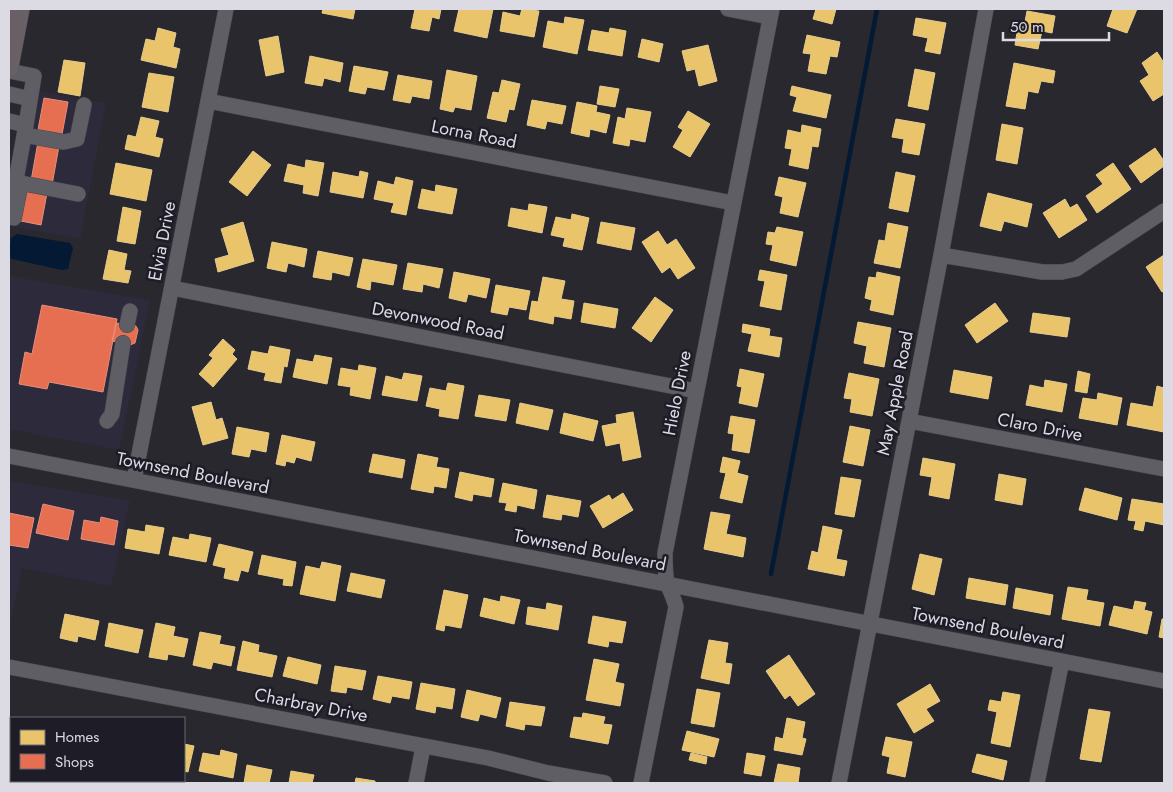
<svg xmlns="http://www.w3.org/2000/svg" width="1173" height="792" viewBox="0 0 1173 792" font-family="Jost,sans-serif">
  <rect width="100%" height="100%" fill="#29282e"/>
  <path fill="#2d2b3b" d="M30 90 106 103 80 239 9 226V199Z
    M9 276 150 300 119 450 9 429Z
    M9 481 130 501 111 586 22 568 9 631Z"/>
  <path fill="#041933" d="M17 234 70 243 73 248 68 269 62 270 12 259 9 256 11 238Z"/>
  <path fill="#e9c46a" stroke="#e5cb8e" d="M323 9H355L353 19 322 13Z
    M415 9H441L439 19 432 17 429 31 411 28Z
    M459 9H493L487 38 454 31Z
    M522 9 539 11 534 37 500 31 503 12 520 16Z
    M816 9H836L832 24 813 19Z
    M1113 9H1137L1127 33 1107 26Z
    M1027 11 1055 16 1052 33 1042 31 1038 49 1015 45 1018 26 1024 27Z
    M565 17 584 20 577 54 543 47 548 21 564 24Z
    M916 18 946 23 940 54 925 51 928 38 913 35Z
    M158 28 176 33 173 47 180 49 176 68 141 60 146 39 155 41Z
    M610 28 626 31 622 56 588 50 592 30 609 33Z
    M807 35 840 42 837 57 830 56 826 74 808 71 811 54 803 53Z
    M278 36 284 72 266 76 259 40Z
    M642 39 663 44 659 62 638 57Z
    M708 45 717 81 699 86 695 69 687 71 682 51Z
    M1157 52 1164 63V94L1153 101 1140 81 1149 75 1142 63Z
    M310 56 343 63 340 82 324 78 322 86 305 83Z
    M64 60 85 63 80 96 58 92Z
    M1014 63 1055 71 1053 83 1041 81 1038 93 1028 91 1025 109 1006 106Z
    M354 66 388 72 384 90 367 87 365 94 349 91Z
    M915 69 935 73 928 110 908 106Z
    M447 70 477 76 471 110 455 107 453 112 440 109Z
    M149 73 174 77 168 112 142 107Z
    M398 75 432 81 429 99 412 96 410 103 393 100Z
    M502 80 520 84 514 110 509 109 506 122 487 118 493 92 499 93Z
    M600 86 619 89 615 107 597 104Z
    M792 86 831 95 826 118 793 111 797 97 790 95Z
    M532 100 566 106 562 124 547 121 545 129 527 125Z
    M577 102 597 106 596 112 610 115 606 133 590 129 589 137 571 133Z
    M627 108 651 112 645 142 630 139 629 146 613 143 618 117 625 119Z
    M688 111 710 124 690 157 673 147 683 130 678 127Z
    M141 117 159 121 155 137 163 139 159 157 125 149 128 135 136 137Z
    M896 119 925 124 919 155 902 152 904 139 892 137Z
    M1002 124 1023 128 1017 164 996 160Z
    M802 125 821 129 818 147 812 146 808 169 789 165 792 149 785 148 788 130 801 133Z
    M1155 148 1164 161V166L1141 183 1129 166Z
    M253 151 271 165 247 196 229 182Z
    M306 160 324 163 318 196 303 193 304 185 284 181 288 164 305 168Z
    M116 163 152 170 146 201 110 194Z
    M1113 163 1131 189 1097 213 1086 196 1103 184 1096 175Z
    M360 171 368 173 363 198 330 192 333 172 359 177Z
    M896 172 915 176 908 212 889 208Z
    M396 177 413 181 406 215 391 212 394 203 374 199 378 181 394 185Z
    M779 177 806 183 798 217 780 213 783 197 775 195Z
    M436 185 457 189 452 214 418 208 422 189 435 192Z
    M988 193 1032 204 1027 227 1004 221 1001 231 980 226Z
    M1065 199 1070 208 1077 204 1087 220 1059 238 1043 213Z
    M529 204 547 207 542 233 508 226 511 208 528 211Z
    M123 207 141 211 135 244 117 241Z
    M572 214 589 218 582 250 563 246 565 238 551 235 556 217 571 220Z
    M243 222 254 261 218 272 215 259 229 255 221 229Z
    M601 222 635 228 631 250 597 243Z
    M888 223 908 227 900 268 874 263 879 240 885 241Z
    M777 227 803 232 796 266 770 260 773 245 766 244 768 232 775 233Z
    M658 231 667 245 676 239 695 268 678 279 670 267 662 273 642 242Z
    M272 242 307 249 304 267 288 263 286 272 267 268Z
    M109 250 127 254 124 270 131 271 128 283 103 279Z
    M318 251 353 258 349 276 332 272 331 280 313 277Z
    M1164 255V291L1162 292 1146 267Z
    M363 259 397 265 393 285 371 281 370 290 357 287Z
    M408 263 443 269 439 288 423 284 422 292 403 289Z
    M760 270 787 275 781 310 760 306 765 281 758 280Z
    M454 272 490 279 486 298 468 294 466 302 449 298Z
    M877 272 900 277 893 315 870 310 872 300 865 298 869 277 876 278Z
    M543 277 565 281 561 299 574 301 571 319 554 316 553 324 529 319 532 301 538 302Z
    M496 285 530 291 526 310 509 307 507 315 491 312Z
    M655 297 673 310 651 342 632 328Z
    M584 303 618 309 615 328 581 322Z
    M995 303 1008 321 977 343 965 325Z
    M1033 313 1070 318 1067 337 1030 332Z
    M858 322 891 328 884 367 864 363 867 346 854 343Z
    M743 324 770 329 769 336 782 338 779 357 748 351 752 334 742 332Z
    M223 339 235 350 232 354 237 359 213 387 199 374 213 358 209 355Z
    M270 346 290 350 287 367 284 366 281 383 264 380 266 373 248 369 252 351 268 354Z
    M315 355 332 358 327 384 293 377 297 359 313 362Z
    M359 365 376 368 370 399 350 395 351 387 338 385 341 368 358 371Z
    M740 369 764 374 757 407 739 403 742 387 737 386Z
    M954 370 992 377 988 399 950 392Z
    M1078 371 1090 374 1087 393 1075 391Z
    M404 373 422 376 417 401 382 395 386 376 402 380Z
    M849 373 879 379 872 416 850 412 852 399 844 398Z
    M1045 380 1067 384 1062 412 1026 405 1030 385 1044 388Z
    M448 383 464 386 458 419 439 416 440 409 426 406 430 388 446 391Z
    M1157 386 1164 388V432L1127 425 1131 403 1153 407Z
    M1098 393 1122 398 1117 425 1079 418 1083 398 1097 400Z
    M479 395 510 400 506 421 475 416Z
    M211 402 216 420 222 418 228 438 203 445 192 407Z
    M520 403 553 410 548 430 516 423Z
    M633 412 641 457 623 461 620 443 606 446 602 426 617 423 616 415Z
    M564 413 598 421 593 441 560 433Z
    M731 416 755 420 749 453 732 450 734 434 728 433Z
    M850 426 870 430 863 466 843 462Z
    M237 427 269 433 266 452 251 449 249 457 232 454Z
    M282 435 315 442 311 461 296 457 294 463 286 461 285 466 276 464Z
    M373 454 405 460 402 478 369 472Z
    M418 454 438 458 436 467 449 469 446 488 434 486 433 493 411 489Z
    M723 457 740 461 737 473 748 476 742 503 720 498 726 473 720 472Z
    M923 458 955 464 949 499 929 495 932 477 920 475Z
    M460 472 494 479 491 497 473 494 472 501 455 497Z
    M999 474 1026 479 1022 505 995 500Z
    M841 477 861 480 854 517 835 514Z
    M503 483 537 490 534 509 517 505 516 512 505 510 507 503 499 502Z
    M1085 488 1122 498 1117 520 1079 510Z
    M623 493 633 510 603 528 590 506 609 495 612 500Z
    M547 495 581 501 578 517 562 514 561 520 543 517Z
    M1132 499 1164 504V525L1145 521 1143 531 1134 529 1136 521 1128 520Z
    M711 512 730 515 726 534 746 538 743 557 704 549Z
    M146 525 164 528 159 554 125 548 128 529 145 532Z
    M823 526 842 530 836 559 847 561 844 576 808 569 812 551 818 553Z
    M190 534 211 538 206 562 169 555 173 537 189 540Z
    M219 544 253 552 248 572 241 570 238 581 224 578 226 568 213 565Z
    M920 554 942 559 934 595 912 589Z
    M262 555 296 562 292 586 283 585 284 579 258 574Z
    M322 562 341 566 335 601 300 594 306 566 320 569Z
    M351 573 385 580 381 598 347 591Z
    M969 578 1008 585 1005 605 966 598Z
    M1068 587 1088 590 1086 600 1104 603 1100 626 1062 619Z
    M1016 588 1053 595 1050 615 1013 608Z
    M444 590 468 595 461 628 445 625 444 631 436 629Z
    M501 596 520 600 514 624 480 616 484 598 500 602Z
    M1135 601 1146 603 1144 610 1152 612 1147 634 1109 625 1114 606 1133 610Z
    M547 603 562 606 558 630 526 624 528 607 546 610Z
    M65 614 99 621 95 640 78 636 77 642 60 638Z
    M593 616 626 622 622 643 609 641 608 647 588 643Z
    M1162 619H1164V638L1159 637Z
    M109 623 143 630 138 653 105 646Z
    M156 623 175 627 173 636 188 639 184 657 168 654 167 660 149 657Z
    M200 632 221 636 219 644 235 647 231 666 213 662 211 669 193 665Z
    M709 640 728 643 725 663 732 664 729 684 701 678Z
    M243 641 259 645 258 652 277 656 272 677 237 670Z
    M789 655 815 694 798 706 790 695 785 699 766 671Z
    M288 657 321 665 317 684 283 676Z
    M594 659 619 664 615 682 624 684 620 706 586 700Z
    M335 666 366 671 362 690 347 687 346 693 331 691Z
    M378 676 412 682 409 699 392 696 390 703 373 699Z
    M421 683 455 689 452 709 436 706 435 713 416 709Z
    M930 684 940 701 926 709 934 721 914 733 897 704Z
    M697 689 720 693 714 727 691 723Z
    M467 690 501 698 496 718 480 714 478 721 461 717Z
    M1003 692 1020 695 1010 747 991 743 997 712 988 710 990 700 1001 702Z
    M510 702 545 707 541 726 525 724 524 730 506 726Z
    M1089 709 1110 712 1101 762 1080 759Z
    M583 713 605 717 603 724 612 725 608 744 570 737 574 717 582 718Z
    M787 718 805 722 802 738 806 739 802 755 774 750 776 737 783 739Z
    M687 731 719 739 714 757 682 750Z
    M886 737 912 742 905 777 887 773 890 757 882 755Z
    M184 744 194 746 188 772 184 771Z
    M221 750 237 754 233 778 199 771 203 753 220 756Z
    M691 753 707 757 706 764 689 760Z
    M747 753 765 756 761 776 744 773Z
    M977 754 1007 761 1003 780 972 772Z
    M778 764 800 768 798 783H774Z
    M247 765 272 770 269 783H244Z
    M291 771 314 775 312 783H289Z
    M356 778 375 781V783H355Z"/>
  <path fill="#e76f51" stroke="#e48f7d" d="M44 98 68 102 61 140 37 135Z
    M38 142 59 146 52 185 31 181Z
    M27 189 47 193 41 225 21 221Z
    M42 305 117 319 103 392 49 382 47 389 19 384 25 352 32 354Z
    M116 323 136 326 138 330 135 343 130 345 112 341Z
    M43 504 74 511 68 540 36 533Z
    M9 513 34 518 28 548 9 545Z
    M101 517 118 521 114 545 81 539 84 520 100 523Z"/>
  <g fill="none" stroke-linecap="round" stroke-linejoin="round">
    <path stroke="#041933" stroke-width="4.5" d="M771 574 877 9"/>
    <g stroke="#46464b" stroke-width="16">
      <path id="minor" d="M728 9 770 17
        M9 71 34 76 26 125
        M9 94 30 99
        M208 101 733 203
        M9 121 26 125 14 191
        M24 135 64 142 77 139 84 105
        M9 217 14 218 21 183 78 194
        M941 255 1042 272H1062L1076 269 1164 211
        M172 288 696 391
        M127 325 130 311
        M107 421 112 414 123 343
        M909 421 1164 469
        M9 456 1164 681
        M134 480 226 9
        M9 667 488 758 548 773 605 783
        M416 783 423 747
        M641 783 676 607C674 598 670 591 667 583 665 573 665 563 665 553L772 9
        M839 783 941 255 986 9
        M1037 783 1062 661"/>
    </g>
    <g stroke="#46464b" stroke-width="20">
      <path id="major" d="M9 67 20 9"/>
    </g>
    <use href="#minor" stroke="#5f5e64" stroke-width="15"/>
    <use href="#major" stroke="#686065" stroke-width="19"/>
  </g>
  <g text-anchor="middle" stroke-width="5" stroke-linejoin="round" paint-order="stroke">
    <g font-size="18" fill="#dcdbe3" stroke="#1d1c27">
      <text transform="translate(474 134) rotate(11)" y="6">Lorna Road</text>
      <text transform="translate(162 241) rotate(-79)" y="6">Elvia Drive</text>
      <text transform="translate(438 321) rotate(11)" y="6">Devonwood Road</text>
      <text transform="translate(677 393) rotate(-79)" y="6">Hielo Drive</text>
      <text transform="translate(895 393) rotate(-79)" y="6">May Apple Road</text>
      <text transform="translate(1040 427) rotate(11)" y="6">Claro Drive</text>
      <text transform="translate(193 473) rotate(11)" y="6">Townsend Boulevard</text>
      <text transform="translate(590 550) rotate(11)" y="6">Townsend Boulevard</text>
      <text transform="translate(988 628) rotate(11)" y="6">Townsend Boulevard</text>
      <text transform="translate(311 705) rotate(11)" y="6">Charbray Drive</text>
    </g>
  </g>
  <rect width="1173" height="792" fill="none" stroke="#dcdbe3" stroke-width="20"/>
  <rect x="10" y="717" width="175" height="65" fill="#1d1c27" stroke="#696872"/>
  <rect x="20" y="730" width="25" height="15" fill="#e9c46a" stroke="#696872"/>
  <text x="55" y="742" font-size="15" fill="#dcdbe3">Homes</text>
  <rect x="20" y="754" width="25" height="15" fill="#e76f51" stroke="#696872"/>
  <text x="55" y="767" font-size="15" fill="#dcdbe3">Shops</text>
  <path d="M1003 32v8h106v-8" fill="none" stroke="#dcdbe3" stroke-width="2.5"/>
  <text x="1010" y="32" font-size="15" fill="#dcdbe3" stroke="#1d1c27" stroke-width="4" paint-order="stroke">50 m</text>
</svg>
